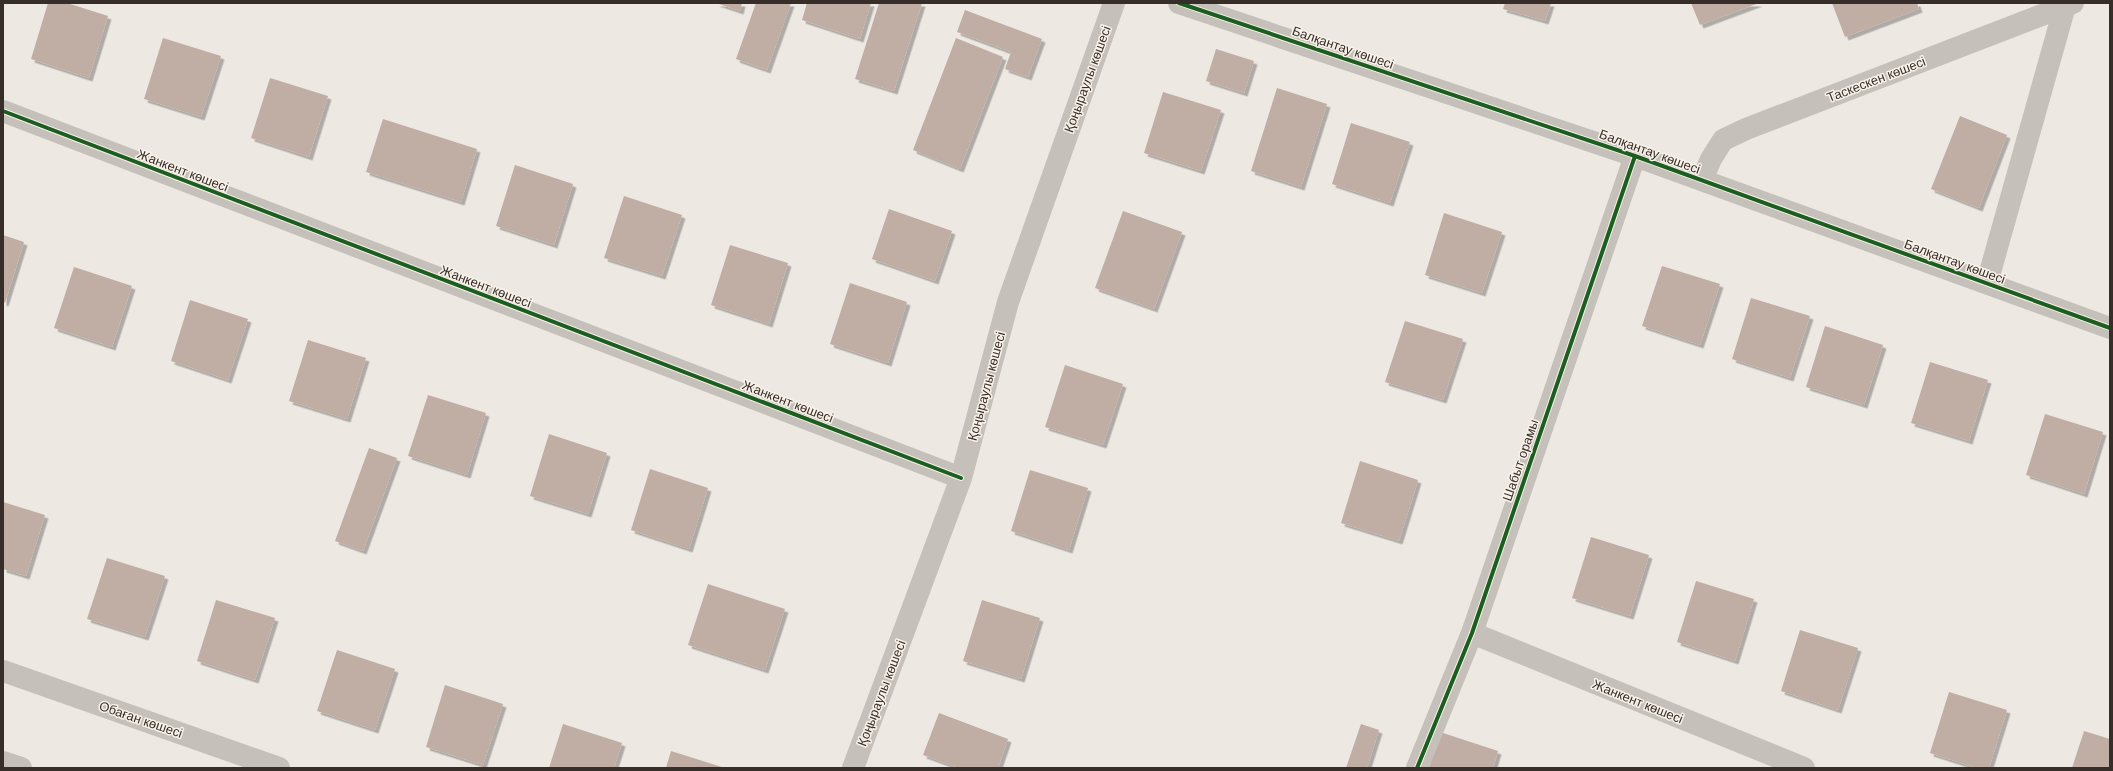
<svg xmlns="http://www.w3.org/2000/svg" width="2113" height="771" viewBox="0 0 2113 771" font-family="'DM Sans',sans-serif">
  <defs>
    <filter id="shadow"><feDropShadow dx="3.5" dy="3.5" stdDeviation="0" flood-color="#0004"/></filter>
  </defs>
  <rect width="100%" height="100%" fill="#ede8e2"/>
  <path fill="#c0ada4" filter="url(#shadow)" d="M48 3H67L108 16 89 78 31 59Z
    M716 3H742L740 11Z
    M756 3H791L767 70 736 59Z
    M807 3H871L860 39 802 20Z
    M879 3H922L894 91 855 79Z
    M1505 3H1551L1545 21 1503 9Z
    M1691 3H1759L1700 25Z
    M1832 3H1917L1919 9 1845 37Z
    M965 10 1042 39 1028 77 1005 69 1011 52 957 32Z
    M163 38 221 56 201 117 144 99Z
    M956 38 1003 57 960 169 913 150Z
    M1216 49 1254 61 1244 93 1206 81Z
    M270 78 328 96 309 157 251 138Z
    M1277 88 1327 104 1301 187 1251 171Z
    M1163 92 1221 110 1201 171 1144 153Z
    M1960 116 2007 135 1979 208 1931 189Z
    M383 119 477 149 461 202 366 172Z
    M1351 123 1410 142 1390 203 1332 184Z
    M515 165 573 184 554 245 496 226Z
    M624 196 682 215 662 276 604 258Z
    M889 209 952 231 935 281 872 259Z
    M1123 211 1182 232 1154 309 1095 288Z
    M1444 213 1502 232 1482 293 1425 275Z
    M3 235 24 242 5 303 3 302Z
    M730 245 788 263 769 324 711 305Z
    M1662 266 1720 284 1700 345 1642 326Z
    M74 267 132 286 112 347 54 328Z
    M850 283 907 302 888 363 830 344Z
    M1751 298 1810 316 1790 378 1732 359Z
    M190 300 248 319 228 380 171 361Z
    M1405 321 1463 339 1443 400 1385 382Z
    M1825 326 1883 345 1864 405 1806 387Z
    M308 340 366 358 347 419 289 401Z
    M1930 362 1988 380 1969 441 1911 423Z
    M1065 365 1123 384 1103 445 1045 427Z
    M428 395 486 413 467 475 408 456Z
    M2045 414 2103 432 2084 494 2026 475Z
    M549 434 607 453 588 514 530 496Z
    M369 448 397 458 363 551 335 541Z
    M1360 461 1418 480 1399 541 1341 523Z
    M650 469 708 488 689 549 631 530Z
    M1030 470 1088 488 1069 550 1011 531Z
    M3 502 45 515 26 576 3 569Z
    M1591 537 1649 555 1630 616 1572 598Z
    M107 558 165 576 145 637 87 619Z
    M1696 581 1754 599 1735 661 1677 642Z
    M708 584 785 609 765 670 688 645Z
    M216 600 275 618 255 680 197 661Z
    M982 600 1040 618 1021 679 963 661Z
    M1800 630 1858 648 1838 710 1781 691Z
    M337 650 395 669 375 730 317 711Z
    M445 685 503 704 483 765 426 747Z
    M1949 692 2007 710 1989 768H1977L1930 753Z
    M939 713 1008 739 998 768H959L923 755Z
    M563 724 622 743 614 768H549Z
    M1361 724 1379 730 1367 768H1346Z
    M2084 731 2110 739V768H2072Z
    M1440 732 1498 751 1493 768H1429Z
    M671 751 725 768H666Z"/>
  <g fill="none" stroke-linecap="round" stroke-linejoin="round">
    <path stroke="#c6c0bb" stroke-width="22" d="M3 111 961 478
      M1702 180 1711 159 1723 140 1746 129 2073 3
      M1987 283 2065 6
      M1472 633 1804 768
      M3 671 279 768
      M3 762 21 768
      M853 768 961 478 1008 302 1114 3
      M1417 768 1472 633 1635 156"/>
    <path stroke="#c6c0bb" stroke-width="22" d="M1179 3 1635 156 2110 328"/>
    <g stroke="#f9f2e9" stroke-width="6">
      <path id="cycleway" d="M1179 3 1635 156 2110 328
        M3 111 961 478
        M1417 768 1472 633 1635 156"/>
    </g>
    <use href="#cycleway" stroke="#1b5e20" stroke-width="4"/>
  </g>
  <g text-anchor="middle" stroke-width="3" stroke-linejoin="round" paint-order="stroke">
    <g font-size="13" fill="#372d29" stroke="#f9f2e9">
      <text transform="translate(1343 47) rotate(19)" y="5">Балқантау көшесі</text>
      <text transform="translate(1087 79) rotate(-70)" y="5">Қоңыраулы көшесі</text>
      <text transform="translate(1876 79) rotate(-21)" y="5">Таскескен көшесі</text>
      <text transform="translate(1650 151) rotate(20)" y="5">Балқантау көшесі</text>
      <text transform="translate(183 170) rotate(21)" y="5">Жанкент көшесі</text>
      <text transform="translate(1955 261) rotate(20)" y="5">Балқантау көшесі</text>
      <text transform="translate(486 286) rotate(21)" y="5">Жанкент көшесі</text>
      <text transform="translate(986 386) rotate(-75)" y="5">Қоңыраулы көшесі</text>
      <text transform="translate(788 401) rotate(21)" y="5">Жанкент көшесі</text>
      <text transform="translate(1520 460) rotate(-71)" y="5">Шабыт орамы</text>
      <text transform="translate(881 693) rotate(-69)" y="5">Қоңыраулы көшесі</text>
      <text transform="translate(1638 701) rotate(22)" y="5">Жанкент көшесі</text>
      <text transform="translate(141 719) rotate(19)" y="5">Обаған көшесі</text>
    </g>
  </g>
  <rect width="2113" height="771" fill="none" stroke="#372d29" stroke-width="8"/>
</svg>
